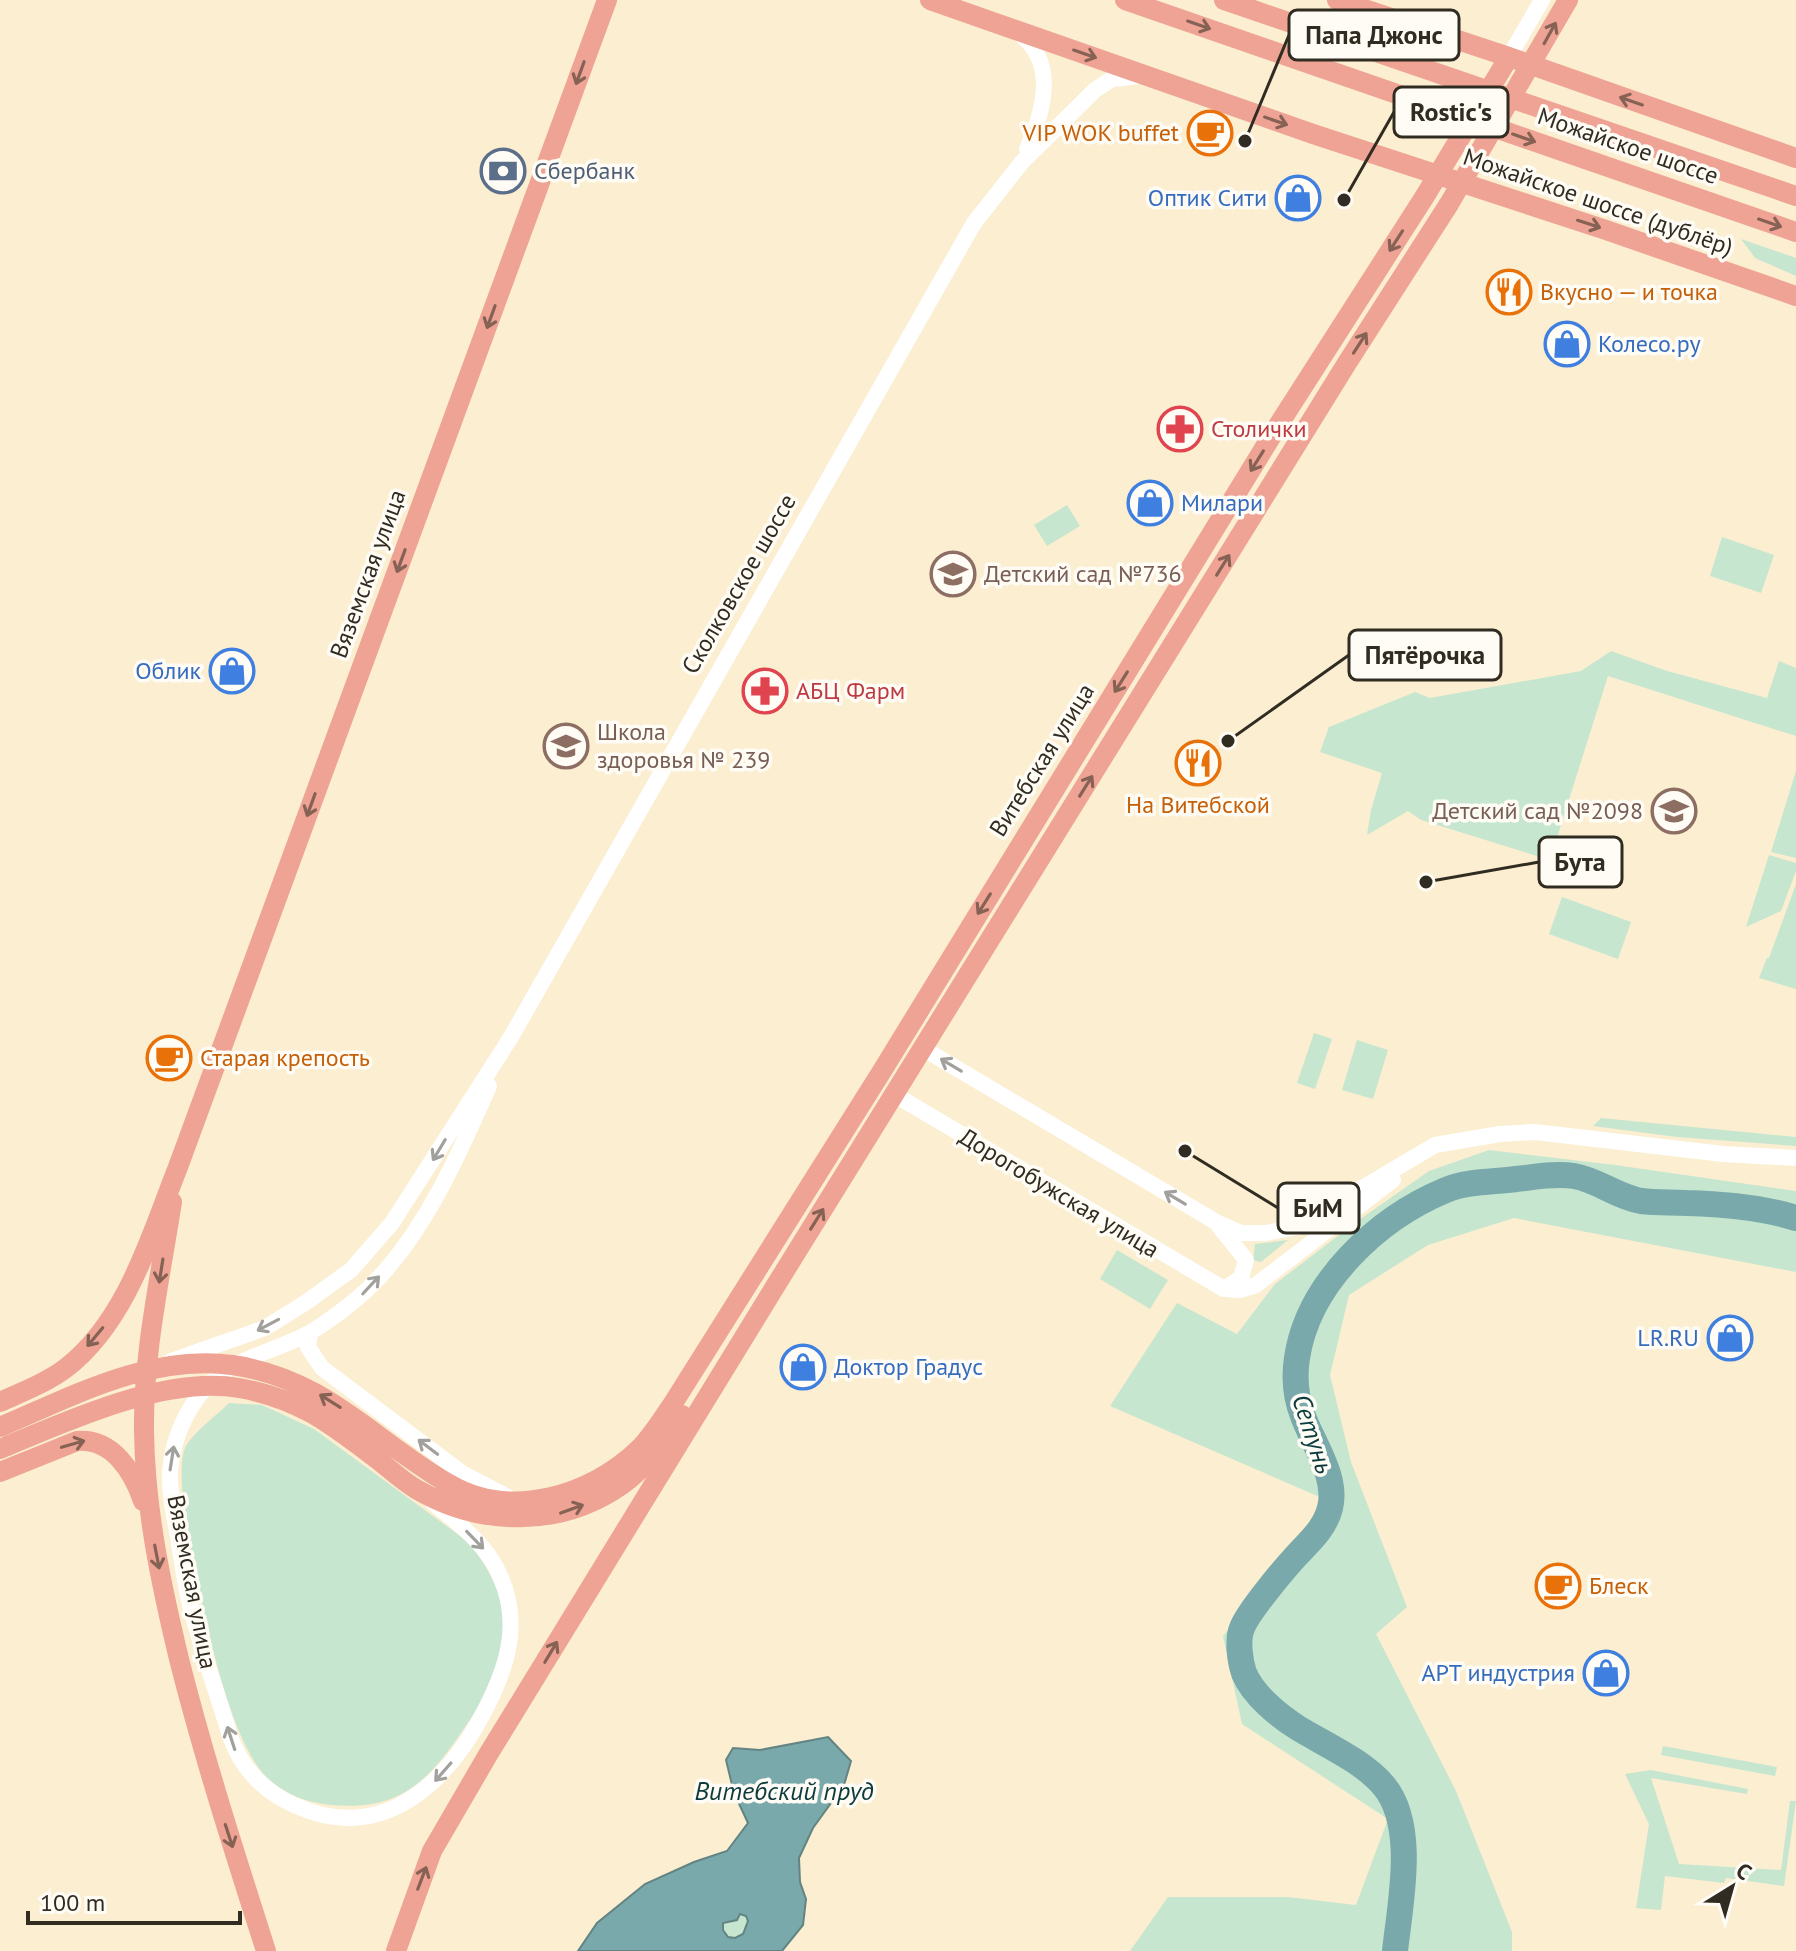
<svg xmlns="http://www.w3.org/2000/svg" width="1796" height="1951" viewBox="0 0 1796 1951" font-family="'PT Sans',sans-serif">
  <rect width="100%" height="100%" fill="#fbeed1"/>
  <path fill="#c7e6cf" d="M1741 239 1796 258V276L1755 258Z
    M1067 505 1080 526 1047 546 1034 525Z
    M1722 537 1774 555 1761 593 1710 576Z
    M1611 651 1667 671 1767 698 1779 661 1796 668V736L1608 676 1550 860 1421 820 1408 811 1367 835 1371 810 1382 773 1320 752 1329 727 1415 692 1430 698 1581 671Z
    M1796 771V858L1771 852Z
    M1769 855 1796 863V871L1781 911 1746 927Z
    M1796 884V989L1759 978 1767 958H1769Z
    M1562 897 1631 922 1618 959 1549 934Z
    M1314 1033 1332 1039 1315 1089 1297 1083Z
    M1357 1040 1388 1050 1373 1099 1342 1090Z
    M1601 1118 1796 1137V1146L1677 1137 1593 1126Z
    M1489 1150 1615 1165 1796 1191V1272L1514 1218 1428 1245 1349 1295 1330 1375 1351 1462 1407 1607 1376 1634 1456 1791 1512 1932V1951H1130L1168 1897H1288L1356 1905 1388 1819 1242 1724 1223 1636 1308 1533 1322 1498 1110 1406 1177 1303 1237 1334 1275 1284 1356 1222 1429 1171Z
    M1288 1240 1261 1262 1253 1260 1255 1244Z
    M1117 1250 1168 1280 1150 1309 1100 1279Z
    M229 1403 262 1405 314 1429 467 1541C485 1562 500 1588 504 1616 510 1653 490 1689 471 1718 434 1774 406 1812 332 1805 310 1803 288 1796 271 1781 233 1750 210 1638 199 1590 192 1561 173 1470 186 1446 196 1430 216 1416 229 1403Z
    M1663 1746 1777 1767 1775 1776 1661 1755Z
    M1651 1770 1748 1789 1747 1794 1651 1778 1679 1864 1781 1870 1790 1801H1796L1784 1886 1726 1878 1724 1883 1665 1876 1661 1910 1636 1908 1649 1824 1625 1774Z
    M740 1913 746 1916 748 1921 743 1934 735 1938 727 1937 723 1930V1923L731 1922Z"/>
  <path fill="#79a9ab" stroke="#638482" stroke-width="2" fill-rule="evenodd" d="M828 1737 851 1761 844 1785 813 1828 799 1858 800 1882 806 1899 803 1925 782 1951H578L597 1923 645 1884 694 1862 727 1851 748 1823 734 1793 726 1760 733 1748 760 1750ZM740 1914 746 1916 748 1921 743 1934 735 1938 728 1937 723 1930V1923L737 1920Z"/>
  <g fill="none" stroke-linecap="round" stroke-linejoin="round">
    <path stroke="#79a9ab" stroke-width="26" d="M1395 1951C1400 1904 1417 1826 1384 1786 1363 1761 1326 1745 1298 1728 1279 1716 1253 1695 1244 1673 1240 1661 1237 1640 1242 1628 1248 1612 1284 1569 1297 1555 1310 1541 1325 1528 1330 1508 1338 1477 1313 1444 1303 1416 1296 1398 1294 1377 1297 1358 1308 1283 1378 1218 1446 1190 1467 1181 1494 1182 1516 1179 1535 1177 1555 1173 1574 1176 1598 1180 1617 1197 1641 1201 1656 1203 1672 1202 1687 1203 1724 1204 1761 1207 1796 1218"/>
    <path stroke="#fff" stroke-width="16" d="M1018 33C1058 61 1044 111 1027 149
      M1509 57 1542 0
      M924 1049 1216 1222 1241 1233H1266L1297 1227 1435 1145 1500 1134 1535 1132 1723 1154 1796 1158
      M895 1095 1224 1289 1240 1290 1256 1285 1393 1180
      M1219 1226 1246 1260 1241 1278 1224 1289
      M310 1333 308 1347 322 1368 462 1473 508 1497
      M171 1361 265 1328 305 1303 351 1270 392 1223 511 1037 974 223 1022 162 1095 90 1112 79 1140 76
      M432 1502C459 1524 488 1545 501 1578 521 1625 507 1668 484 1712 446 1785 381 1845 294 1805 263 1791 241 1767 230 1736 216 1689 199 1643 188 1596 184 1577 181 1556 178 1537 174 1516 169 1492 170 1471 173 1435 190 1399 218 1376 246 1355 281 1349 311 1332 327 1322 345 1309 360 1296 419 1245 458 1157 489 1086"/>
    <path stroke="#efa394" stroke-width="20" d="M930 0 1313 134 1606 230 1796 296
      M1125 0 1796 232
      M1224 0 1796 196
      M1337 0 1509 57 1796 158
      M172 1202C160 1279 143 1354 144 1431 145 1509 161 1584 179 1659 204 1758 235 1854 266 1951
      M0 1402C22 1392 46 1383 66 1368 127 1321 151 1235 178 1167L607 0
      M0 1427C73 1396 150 1354 232 1365 325 1378 373 1440 449 1484 510 1520 591 1496 639 1449 652 1436 662 1419 672 1405L882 1071 1279 424 1425 196 1509 57
      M0 1449C67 1421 166 1375 239 1388 302 1399 333 1426 382 1463 393 1472 404 1482 416 1489 481 1527 561 1528 623 1484 648 1466 665 1439 682 1415
      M0 1472 77 1441C112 1438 133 1471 143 1501
      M396 1951 432 1851 489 1753 776 1285 1347 363 1449 204 1568 0"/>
  </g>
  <defs><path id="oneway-shaft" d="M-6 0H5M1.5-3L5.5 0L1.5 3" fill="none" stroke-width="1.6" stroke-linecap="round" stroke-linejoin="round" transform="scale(2)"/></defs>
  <g stroke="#866255">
    <use href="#oneway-shaft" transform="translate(1199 25) rotate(19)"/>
    <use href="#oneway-shaft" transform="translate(1550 33) rotate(-61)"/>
    <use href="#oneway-shaft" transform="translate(1085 54) rotate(19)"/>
    <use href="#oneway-shaft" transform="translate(580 73) rotate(110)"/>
    <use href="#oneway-shaft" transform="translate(1631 101) rotate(-161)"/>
    <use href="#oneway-shaft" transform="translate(1276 121) rotate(19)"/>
    <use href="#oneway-shaft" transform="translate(1524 138) rotate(19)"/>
    <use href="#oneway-shaft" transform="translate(1770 223) rotate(19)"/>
    <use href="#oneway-shaft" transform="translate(1589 224) rotate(18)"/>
    <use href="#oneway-shaft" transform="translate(1396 241) rotate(123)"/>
    <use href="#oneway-shaft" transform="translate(491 317) rotate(110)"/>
    <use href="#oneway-shaft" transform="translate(1360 343) rotate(-57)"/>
    <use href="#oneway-shaft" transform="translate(1257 461) rotate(122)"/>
    <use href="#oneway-shaft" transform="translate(401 561) rotate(110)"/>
    <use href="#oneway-shaft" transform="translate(1223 565) rotate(-58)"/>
    <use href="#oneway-shaft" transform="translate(1121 682) rotate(122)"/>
    <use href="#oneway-shaft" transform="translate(1086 786) rotate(-58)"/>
    <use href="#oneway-shaft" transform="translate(311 805) rotate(110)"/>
    <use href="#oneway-shaft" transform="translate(984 904) rotate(122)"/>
    <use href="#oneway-shaft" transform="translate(817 1219) rotate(-58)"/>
    <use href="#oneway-shaft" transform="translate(161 1271) rotate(99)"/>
    <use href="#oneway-shaft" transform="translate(95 1337) rotate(130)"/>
    <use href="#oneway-shaft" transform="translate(330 1401) rotate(-148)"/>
    <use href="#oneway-shaft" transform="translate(73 1444) rotate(-16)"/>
    <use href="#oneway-shaft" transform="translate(572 1509) rotate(-20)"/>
    <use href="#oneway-shaft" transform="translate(157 1557) rotate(79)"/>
    <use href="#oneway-shaft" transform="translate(551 1652) rotate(-59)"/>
    <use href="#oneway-shaft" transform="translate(229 1836) rotate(72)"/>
    <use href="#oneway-shaft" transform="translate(422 1878) rotate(-69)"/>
  </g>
  <g stroke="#a2a09c">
    <use href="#oneway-shaft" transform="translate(951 1065) rotate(-149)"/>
    <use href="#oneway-shaft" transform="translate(439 1150) rotate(121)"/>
    <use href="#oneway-shaft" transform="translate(1175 1198) rotate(-149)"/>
    <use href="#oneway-shaft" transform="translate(371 1285) rotate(-47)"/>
    <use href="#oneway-shaft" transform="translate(268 1325) rotate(152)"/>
    <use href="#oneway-shaft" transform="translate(428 1447) rotate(-143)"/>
    <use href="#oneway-shaft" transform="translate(172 1458) rotate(-81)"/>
    <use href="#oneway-shaft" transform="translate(475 1540) rotate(46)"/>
    <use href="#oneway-shaft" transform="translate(231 1738) rotate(-108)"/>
    <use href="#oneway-shaft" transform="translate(443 1772) rotate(131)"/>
  </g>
  <defs>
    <g id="cafe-ring" transform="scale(2.3)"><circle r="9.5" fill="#fffcf6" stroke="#e8710a" stroke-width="1.5"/><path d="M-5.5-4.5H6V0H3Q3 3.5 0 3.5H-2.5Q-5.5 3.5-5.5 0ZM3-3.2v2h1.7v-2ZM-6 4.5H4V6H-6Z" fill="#e8710a"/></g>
    <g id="bank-ring" transform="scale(2.3)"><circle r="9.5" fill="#fffcf6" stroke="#5c6f8a" stroke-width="1.5"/><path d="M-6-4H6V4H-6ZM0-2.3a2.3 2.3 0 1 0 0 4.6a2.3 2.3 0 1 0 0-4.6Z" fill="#5c6f8a"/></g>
    <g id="shop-ring" transform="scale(2.3)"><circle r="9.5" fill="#fffcf6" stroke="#3f7fe0" stroke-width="1.5"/><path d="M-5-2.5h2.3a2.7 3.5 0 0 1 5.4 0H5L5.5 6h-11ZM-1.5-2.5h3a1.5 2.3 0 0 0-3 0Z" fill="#3f7fe0"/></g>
    <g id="restaurant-ring" transform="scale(2.3)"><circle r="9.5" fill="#fffcf6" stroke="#e8710a" stroke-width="1.5"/><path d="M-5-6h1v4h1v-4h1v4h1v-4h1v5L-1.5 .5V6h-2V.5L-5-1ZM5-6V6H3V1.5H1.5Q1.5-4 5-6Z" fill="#e8710a"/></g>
    <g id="pharmacy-ring" transform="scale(2.3)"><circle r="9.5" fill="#fffcf6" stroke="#e0444e" stroke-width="1.5"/><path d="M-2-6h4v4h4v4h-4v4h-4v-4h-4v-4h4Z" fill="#e0444e"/></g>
    <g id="school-ring" transform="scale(2.3)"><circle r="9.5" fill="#fffcf6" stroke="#8d6e63" stroke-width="1.5"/><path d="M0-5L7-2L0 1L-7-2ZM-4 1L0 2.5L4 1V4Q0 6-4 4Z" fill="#8d6e63"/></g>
  </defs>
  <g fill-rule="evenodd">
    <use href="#cafe-ring" x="1210" y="133"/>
    <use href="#bank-ring" x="503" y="171"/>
    <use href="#shop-ring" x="1298" y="198"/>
    <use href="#restaurant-ring" x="1509" y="292"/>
    <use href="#shop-ring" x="1567" y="344"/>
    <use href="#pharmacy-ring" x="1180" y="429"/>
    <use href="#shop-ring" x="1150" y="503"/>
    <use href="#school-ring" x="953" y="574"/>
    <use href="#shop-ring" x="232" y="671"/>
    <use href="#pharmacy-ring" x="765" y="691"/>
    <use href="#school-ring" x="566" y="746"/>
    <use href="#restaurant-ring" x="1198" y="763"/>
    <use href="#school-ring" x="1674" y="811"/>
    <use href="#cafe-ring" x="169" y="1058"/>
    <use href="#shop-ring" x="1730" y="1338"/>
    <use href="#shop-ring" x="803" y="1367"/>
    <use href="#cafe-ring" x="1558" y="1586"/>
    <use href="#shop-ring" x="1606" y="1673"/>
  </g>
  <g text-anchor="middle" stroke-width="7" stroke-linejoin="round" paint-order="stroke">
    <g font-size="24" fill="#c56008" stroke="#fffcf6" text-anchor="start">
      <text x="1179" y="141" text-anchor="end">VIP WOK buffet</text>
      <text x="1540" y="300">Вкусно — и точка</text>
      <text x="1198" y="813" text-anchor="middle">На Витебской</text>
      <text x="200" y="1066">Старая крепость</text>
      <text x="1589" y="1594">Блеск</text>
    </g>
    <g font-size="24" fill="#312c22" stroke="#fffcf6">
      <text transform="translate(1628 146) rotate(19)" y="8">Можайское шоссе</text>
      <text transform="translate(1598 202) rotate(19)" y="8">Можайское шоссе (дублёр)</text>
      <text transform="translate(368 574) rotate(-70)" y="8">Вяземская улица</text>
      <text transform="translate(739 584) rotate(-60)" y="8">Сколковское шоссе</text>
      <text transform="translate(1042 760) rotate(-58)" y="8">Витебская улица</text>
      <text transform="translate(1059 1193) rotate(31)" y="8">Дорогобужская улица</text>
      <text transform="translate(192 1582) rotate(79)" y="8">Вяземская улица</text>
    </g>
    <g font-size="24" fill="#4e5e75" stroke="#fffcf6" text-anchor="start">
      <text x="534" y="179">Сбербанк</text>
    </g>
    <g font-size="24" fill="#366cbe" stroke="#fffcf6" text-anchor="end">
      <text x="1267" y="206">Оптик Сити</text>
      <text x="1598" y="352" text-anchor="start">Колесо.ру</text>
      <text x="1181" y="511" text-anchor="start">Милари</text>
      <text x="201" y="679">Облик</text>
      <text x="1699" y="1346">LR.RU</text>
      <text x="834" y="1375" text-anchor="start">Доктор Градус</text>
      <text x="1575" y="1681">АРТ индустрия</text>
    </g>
    <g font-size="24" fill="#be3a42" stroke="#fffcf6" text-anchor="start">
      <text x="1211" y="437">Столички</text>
      <text x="796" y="699">АБЦ Фарм</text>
    </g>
    <g font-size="24" fill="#785e54" stroke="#fffcf6" text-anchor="start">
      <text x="984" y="582">Детский сад №736</text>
      <text x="597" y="740">Школа<tspan x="597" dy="28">здоровья № 239</tspan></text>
      <text x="1643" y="819" text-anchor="end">Детский сад №2098</text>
    </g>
    <g font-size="26" font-style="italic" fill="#0c3b3d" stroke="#fffcf6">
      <text transform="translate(1313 1434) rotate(72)" y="9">Сетунь</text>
      <text x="784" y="1800">Витебский пруд</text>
    </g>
  </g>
  <path fill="none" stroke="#312c22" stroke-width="3" d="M1245 141L1289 35M1344 200L1394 112M1228 741L1349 655M1426 882L1539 862M1185 1151L1278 1208"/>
  <g fill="#312c22" stroke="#fffcf6" stroke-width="3">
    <circle cx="1245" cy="141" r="8"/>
    <circle cx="1344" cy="200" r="8"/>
    <circle cx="1228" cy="741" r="8"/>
    <circle cx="1426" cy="882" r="8"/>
    <circle cx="1185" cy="1151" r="8"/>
  </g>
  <g fill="#fffcf6" stroke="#312c22" stroke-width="3">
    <rect x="1289" y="10" width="170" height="50" rx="8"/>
    <rect x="1394" y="87" width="114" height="50" rx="8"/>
    <rect x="1349" y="630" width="152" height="50" rx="8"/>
    <rect x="1539" y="837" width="83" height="50" rx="8"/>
    <rect x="1278" y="1183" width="81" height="50" rx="8"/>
  </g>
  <g font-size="26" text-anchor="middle" font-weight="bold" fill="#312c22">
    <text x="1374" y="44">Папа Джонс</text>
    <text x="1451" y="121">Rostic's</text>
    <text x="1425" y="664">Пятёрочка</text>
    <text x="1580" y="871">Бута</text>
    <text x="1318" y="1217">БиМ</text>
  </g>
  <g transform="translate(1732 1887) rotate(37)" stroke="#fffcf6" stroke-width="6" paint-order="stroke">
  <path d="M0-6L14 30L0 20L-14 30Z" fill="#312c22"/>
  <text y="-12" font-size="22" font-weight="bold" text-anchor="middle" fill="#312c22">С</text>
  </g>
  <path d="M28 1911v12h212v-12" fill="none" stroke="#312c22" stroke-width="4"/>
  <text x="40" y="1911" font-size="24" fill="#312c22" stroke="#fffcf6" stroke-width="6" paint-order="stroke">100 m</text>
</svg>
